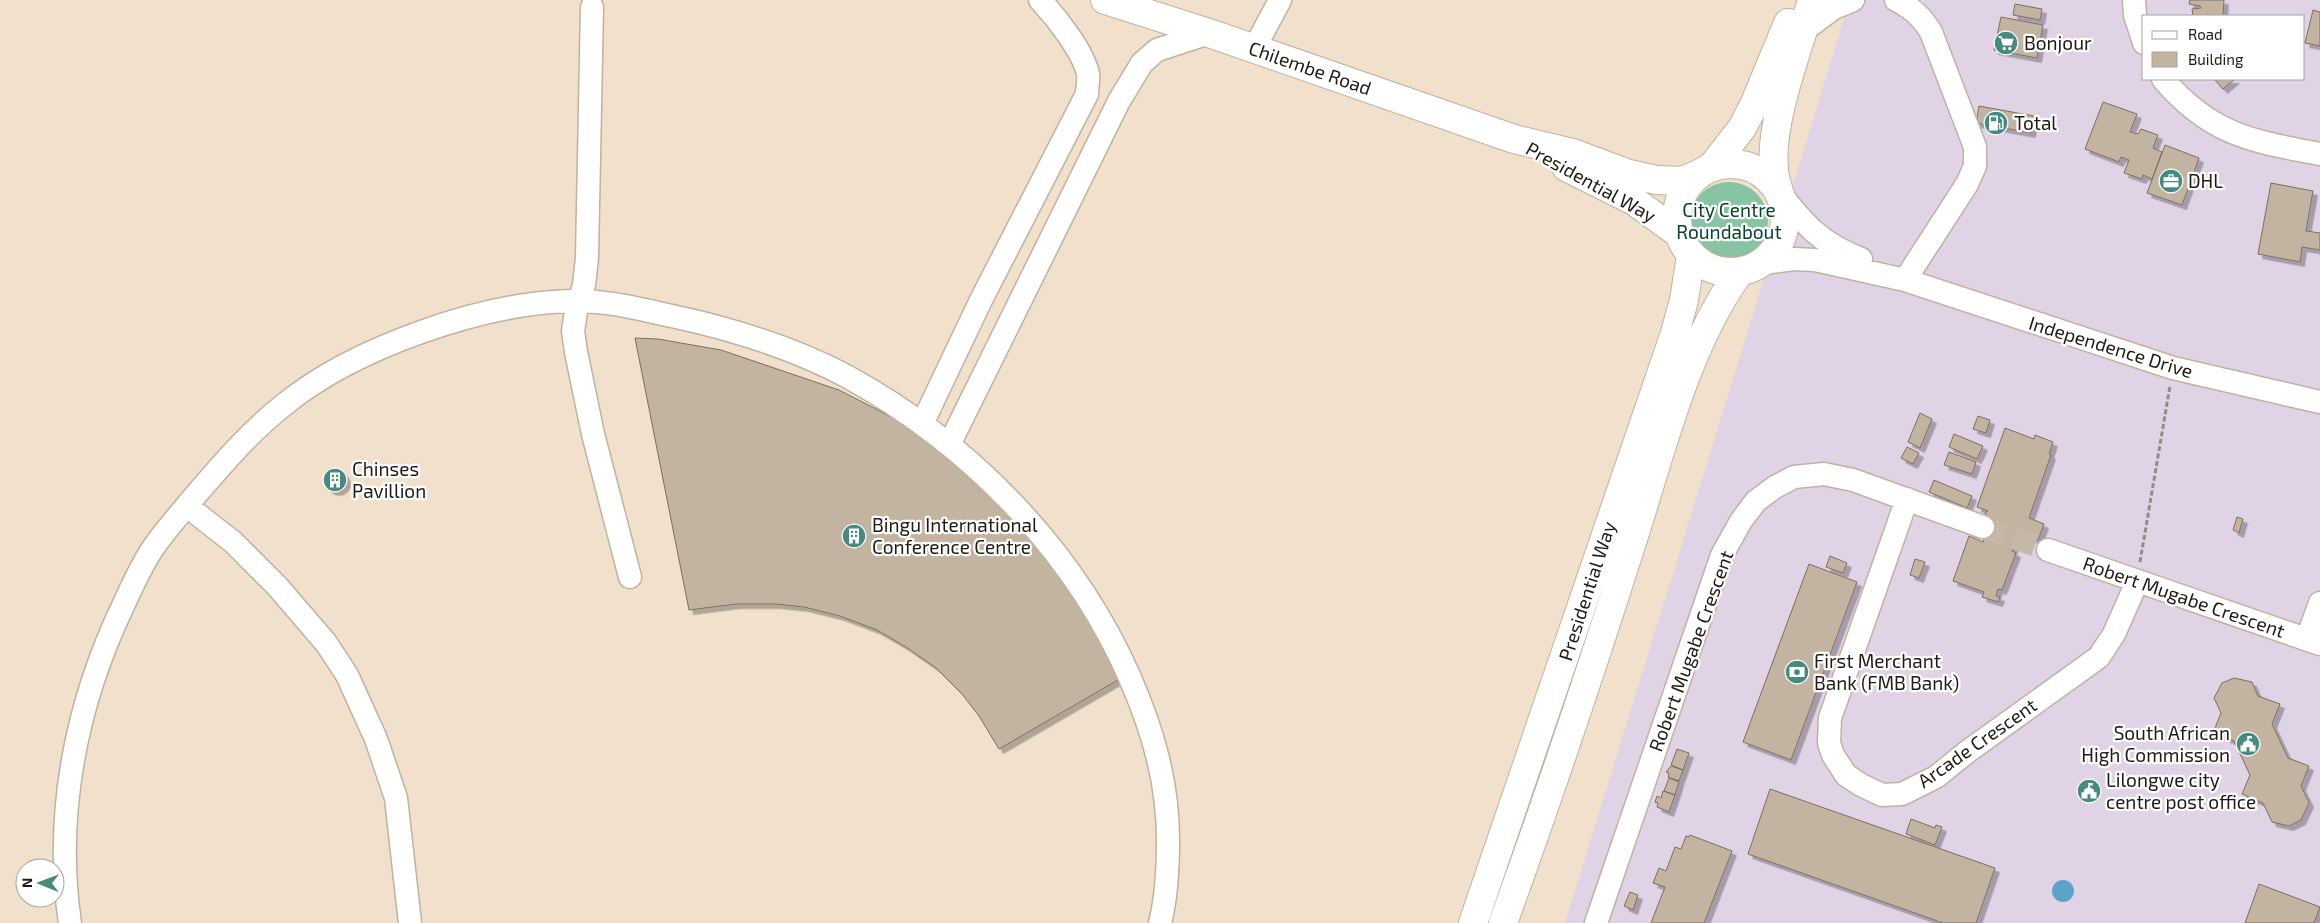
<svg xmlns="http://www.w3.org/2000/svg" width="2320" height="923" viewBox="0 0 2320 923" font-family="'Exo 2',sans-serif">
  <defs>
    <filter id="shadow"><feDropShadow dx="4.5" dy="4.5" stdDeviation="0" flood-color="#0004"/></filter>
  </defs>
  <rect width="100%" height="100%" fill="#f0e0cc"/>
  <path fill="#e1d3e6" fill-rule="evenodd" d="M1850 0H2320V923H1565ZM2144 16H2304V79H2144Z"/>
  <path fill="#87c4a3" d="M1690 221a39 39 0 1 1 78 0a39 39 0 1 1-78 0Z"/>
  <path fill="#5ca4c7" d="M2052 891a11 11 0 1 1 22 0a11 11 0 1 1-22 0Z"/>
  <path fill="#c3b4a1" stroke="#7d6e5d" filter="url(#shadow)" d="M2190 0H2224L2223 16H2193L2192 9 2201 8 2200 6 2189 4Z
    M2015 4 2042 9 2040 20 2013 15Z
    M2313 10 2320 12V46L2305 43Z
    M2001 17 2043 25 2037 58 1994 50Z
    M2214 79H2235L2223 89Z
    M2103 102 2137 114 2130 132 2138 134 2141 129 2158 135 2153 148 2162 152 2152 179 2143 175 2142 179 2124 173 2129 160 2121 157 2119 162 2085 149Z
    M1979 106 2034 116 2031 133 1976 123Z
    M2165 145 2199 158 2182 205 2147 193Z
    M2271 183 2313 191 2306 231 2320 233V250L2302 247 2300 262 2258 254Z
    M635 338 658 339 721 350 839 390 911 427 1019 520 1108 645 1123 677 999 749 979 716 962 694 936 668 906 647 877 630 840 616 804 607 776 604H736L689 610Z
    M1920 413 1932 419 1920 448 1908 442Z
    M1978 416 1990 420 1986 433 1973 429Z
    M2005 428 2034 439 2035 435 2053 442 2049 454 2051 455 2029 518 2044 524 2038 540 2018 533 2012 551 2016 553 2002 590 1998 589 1996 596 2000 597 1998 602 1982 597 1984 592 1953 581 1969 536 1983 542 1990 521 1983 519 1986 512 1988 511 1977 507Z
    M1954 434 1983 446 1977 459 1949 447Z
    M1907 447 1919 453 1913 464 1901 458Z
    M1949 452 1976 462 1972 474 1944 465Z
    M324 480a11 11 0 1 1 22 0a11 11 0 1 1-22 0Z
    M1934 480 1972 496 1967 508 1929 492Z
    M2237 517 2243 519 2239 533 2233 530Z
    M1830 556 1847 563 1843 573 1826 567Z
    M1915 559 1925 562 1919 578 1910 575Z
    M1809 564 1857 582 1791 760 1743 742Z
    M2234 678 2252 682 2258 696 2280 704 2272 724 2288 758 2309 766 2301 786 2309 803 2301 820 2289 826 2272 822 2263 803 2242 794 2250 775 2234 741 2213 733 2221 713 2214 698 2222 683Z
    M1677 749 1689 753 1683 770 1671 765Z
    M1671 766 1683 770 1679 781 1668 777 1669 773 1666 772Z
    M1669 778 1679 782 1675 795 1664 791Z
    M1770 789 1995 868 1976 923H1943L1748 854Z
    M1663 791 1675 795 1669 812 1657 807 1658 803 1655 802 1657 796 1661 798Z
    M1911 819 1935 828 1936 825 1942 827 1935 845 1906 834Z
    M1690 835 1732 851 1704 923H1651L1665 887 1653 883 1659 868 1666 871 1675 847 1681 849 1686 836 1689 837Z
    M2259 884 2320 907 2314 923H2245Z
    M1630 892 1638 895 1633 910 1624 906Z"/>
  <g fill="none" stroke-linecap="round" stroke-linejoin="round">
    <path stroke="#c6b8a7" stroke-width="22" stroke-dasharray="22 11" stroke-linecap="butt" d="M1983 527 2048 550"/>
    <g stroke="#c1b29f" stroke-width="25">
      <path id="minor" d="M1896 0C1912 8 1922 17 1931 32L1975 147V166L1967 184 1905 280
        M2134 0 2135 15 2144 43
        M592 7 587 258 584 285 576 312 573 331 576 352 593 434 630 577
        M1803 31 1834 8 1853 0
        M1254 49 1280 0
        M2163 79C2211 135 2251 141 2320 154
        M1779 192C1805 225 1820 243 1861 259
        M1763 263 1794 259 1815 260 1905 280 2173 368 2320 402
        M922 424 981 300 1087 94C1087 88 1089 80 1088 74 1083 51 1056 17 1040 0
        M949 445 1119 101 1142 63 1157 50 1209 33
        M1907 499 1830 718 1829 743 1833 755 1846 775 1861 785 1882 795 1902 794 1936 777 1967 752 2099 657 2114 634 2137 582
        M187 506 233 542 277 586 326 643 347 675 376 739 396 798 410 923
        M2048 550 2320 644
        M2307 639 2320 603
        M70 923C54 815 76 704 123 606 132 586 141 566 153 548 164 532 176 519 188 504 219 468 248 433 285 404 354 348 482 303 571 301 605 300 639 309 672 316 732 329 794 348 848 377 970 444 1074 550 1130 678 1153 731 1168 782 1168 840 1168 867 1167 896 1160 923
        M1596 923 1722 555 1741 521 1756 501 1775 487 1794 477 1824 474 1853 480 1983 527"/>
    </g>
    <g stroke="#c1b29f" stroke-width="30">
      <path id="major" d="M1105 0 1209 33 1514 139 1573 153 1629 174 1657 180 1682 181 1699 174
        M1677 218a54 54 0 1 1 108 0a54 54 0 1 1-108 0Z
        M1566 167 1634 201 1678 233
        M1711 168 1742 128 1754 105 1788 23
        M1779 192C1777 184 1774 177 1774 169 1769 121 1799 48 1812 0
        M1473 923 1675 333 1684 300 1691 256
        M1503 923C1549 796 1592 668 1633 539 1661 452 1686 346 1739 273"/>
    </g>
    <path stroke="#968b7d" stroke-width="3" stroke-dasharray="5 2.5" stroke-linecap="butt" d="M2140 562 2170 386"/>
    <use href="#minor" stroke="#fff" stroke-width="22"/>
    <use href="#major" stroke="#fff" stroke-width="28"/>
  </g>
  <defs>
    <g id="supermarket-disc" transform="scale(1.25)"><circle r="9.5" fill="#478b80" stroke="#fff"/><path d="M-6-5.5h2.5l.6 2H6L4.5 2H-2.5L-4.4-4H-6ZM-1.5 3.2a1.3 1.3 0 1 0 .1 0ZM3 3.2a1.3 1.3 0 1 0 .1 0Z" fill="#fff"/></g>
    <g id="fuel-disc" transform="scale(1.25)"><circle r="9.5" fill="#478b80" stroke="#fff"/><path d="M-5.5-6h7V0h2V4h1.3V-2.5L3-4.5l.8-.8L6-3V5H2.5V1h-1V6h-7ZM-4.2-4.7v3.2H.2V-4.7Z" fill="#fff"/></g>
    <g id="office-disc" transform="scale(1.25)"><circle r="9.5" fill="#478b80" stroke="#fff"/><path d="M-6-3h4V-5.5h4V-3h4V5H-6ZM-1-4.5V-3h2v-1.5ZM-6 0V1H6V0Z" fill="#fff"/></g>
    <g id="building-disc" transform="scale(1.25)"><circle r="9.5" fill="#478b80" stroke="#fff"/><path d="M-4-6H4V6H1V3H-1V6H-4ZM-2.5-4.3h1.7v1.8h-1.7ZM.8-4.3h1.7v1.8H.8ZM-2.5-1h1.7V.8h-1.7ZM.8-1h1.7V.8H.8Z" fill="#fff"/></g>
    <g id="bank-disc" transform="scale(1.25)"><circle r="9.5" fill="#478b80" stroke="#fff"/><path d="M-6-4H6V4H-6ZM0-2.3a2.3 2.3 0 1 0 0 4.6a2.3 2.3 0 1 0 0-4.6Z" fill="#fff"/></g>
    <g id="civic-disc" transform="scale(1.25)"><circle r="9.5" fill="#478b80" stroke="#fff"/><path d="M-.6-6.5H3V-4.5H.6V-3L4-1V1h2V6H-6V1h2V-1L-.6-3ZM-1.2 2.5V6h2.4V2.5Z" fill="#fff"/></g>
  </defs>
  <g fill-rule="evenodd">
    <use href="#supermarket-disc" x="2006" y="43"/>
    <use href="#fuel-disc" x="1996" y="123"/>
    <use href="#office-disc" x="2171" y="181"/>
    <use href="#building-disc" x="335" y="480"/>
    <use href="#building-disc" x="854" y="536"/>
    <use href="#bank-disc" x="1797" y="672"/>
    <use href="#civic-disc" x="2248" y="744"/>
    <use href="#civic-disc" x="2089" y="791"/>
  </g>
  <g text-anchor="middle" stroke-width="4.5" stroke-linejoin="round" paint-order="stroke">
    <g font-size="19" fill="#1f1a13" stroke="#fff" text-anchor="start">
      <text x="2024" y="50">Bonjour</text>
      <text x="2014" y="130">Total</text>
      <text x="2188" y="188">DHL</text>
      <text x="352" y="476">Chinses<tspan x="352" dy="22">Pavillion</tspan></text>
      <text x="872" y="532">Bingu International<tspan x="872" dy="22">Conference Centre</tspan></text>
      <text x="1814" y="668">First Merchant<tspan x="1814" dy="22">Bank (FMB Bank)</tspan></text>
      <text x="2230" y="740" text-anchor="end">South African<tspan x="2230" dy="22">High Commission</tspan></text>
      <text x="2106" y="787">Lilongwe city<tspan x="2106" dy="22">centre post office</tspan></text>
    </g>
    <g font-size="19" fill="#1f1a13" stroke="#fff">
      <text transform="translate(1310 68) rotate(19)" y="7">Chilembe Road</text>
      <text transform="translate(1591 182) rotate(29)" y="7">Presidential Way</text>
      <text transform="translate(2111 347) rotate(17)" y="7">Independence Drive</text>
      <text transform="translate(1587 591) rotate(-72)" y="7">Presidential Way</text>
      <text transform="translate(2184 597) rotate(19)" y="7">Robert Mugabe Crescent</text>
      <text transform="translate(1691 651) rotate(-70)" y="7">Robert Mugabe Crescent</text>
      <text transform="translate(1977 743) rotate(-35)" y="7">Arcade Crescent</text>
    </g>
    <g font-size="19" fill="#09422a" stroke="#fff">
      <text x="1729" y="217">City Centre<tspan x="1729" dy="22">Roundabout</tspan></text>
    </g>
  </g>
  <rect x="2142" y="15" width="162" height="65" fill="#ffffff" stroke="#a5a3a1"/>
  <rect x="2152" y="31" width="25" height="8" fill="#ffffff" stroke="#a5a3a1"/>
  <text x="2188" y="40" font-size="15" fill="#1f1a13">Road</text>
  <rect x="2152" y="52" width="25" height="15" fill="#c3b4a1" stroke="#a5a3a1"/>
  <text x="2188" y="65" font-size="15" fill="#1f1a13">Building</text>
  <g transform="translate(40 883) rotate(271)"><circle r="24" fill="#ffffff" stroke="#a5a3a1"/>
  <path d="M0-4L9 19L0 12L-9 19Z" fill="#478b80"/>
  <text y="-8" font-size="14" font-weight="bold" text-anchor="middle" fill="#1f1a13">N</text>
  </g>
</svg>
